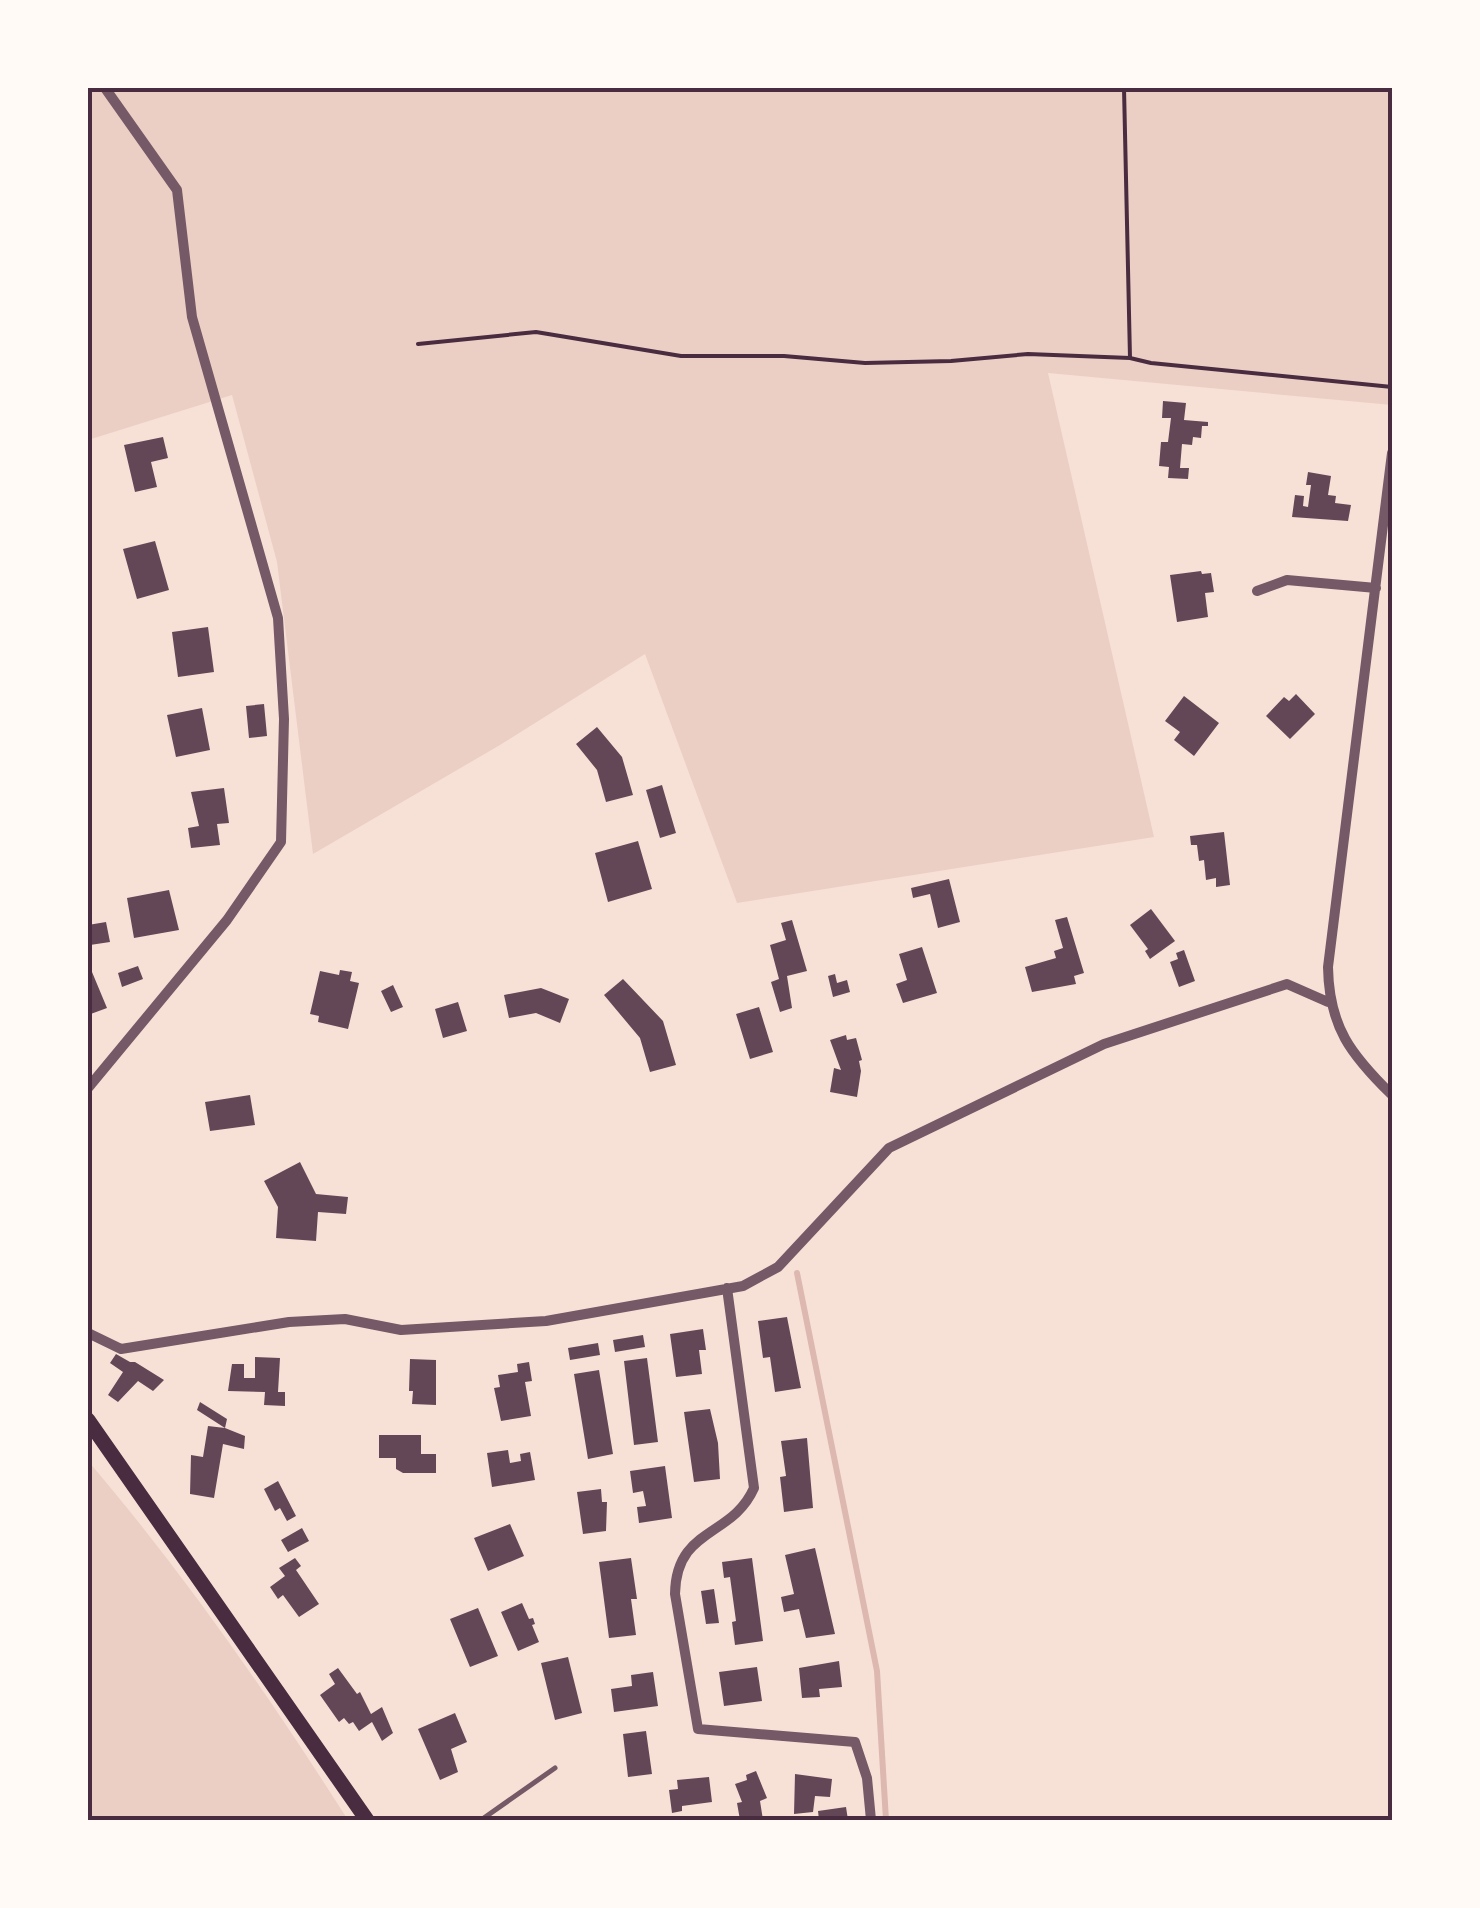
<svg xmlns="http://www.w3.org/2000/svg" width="1480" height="1908" viewBox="0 0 1480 1908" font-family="'DejaVu Sans',sans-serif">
  <rect width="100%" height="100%" fill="#f7e1d7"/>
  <path fill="#ebcfc5" d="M88 88H1392V405L1048 373 1154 837 737 903 645 654 500 745 313 854 277 562 232 395 88 440Z
    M88 1461C184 1573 269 1696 348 1820H88Z"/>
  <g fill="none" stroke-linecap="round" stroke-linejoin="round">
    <path stroke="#dcb8b0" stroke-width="6" d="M797 1273 877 1671 886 1820"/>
  </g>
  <path fill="#644757" d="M1163 401 1186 403 1184 420 1208 422V426H1202L1201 438 1193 437 1192 445 1182 444 1180 468H1189L1188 479 1168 478 1169 467 1159 466 1161 442H1168L1171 418H1162Z
    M163 437 168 458 151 462 157 487 135 492 124 445Z
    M1308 472 1331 476 1328 495 1336 496 1335 503 1351 505 1348 521 1292 517 1295 495 1304 496 1303 506 1308 507 1311 485H1306Z
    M155 541 169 590 137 599 123 549Z
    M1201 571 1202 574 1211 573 1214 592 1205 593 1208 617 1177 622 1170 575Z
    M208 627 214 672 178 677 172 632Z
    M1296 694 1315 714 1290 739 1266 716 1284 697 1289 701Z
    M1184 696 1219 723 1194 756 1174 740 1180 732 1165 721Z
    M264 704 267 736 249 738 246 706Z
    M202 708 210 750 176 757 167 715Z
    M597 727 622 757 633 795 606 802 597 770 576 744Z
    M662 785 676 833 660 838 646 790Z
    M224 788 229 823 217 824 220 845 191 848 188 828 199 826 191 792Z
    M1224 832 1230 885 1216 887V878L1206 880 1204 860 1199 861 1197 845H1191L1190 836Z
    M638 841 652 889 608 902 595 853Z
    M949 879 960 922 938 928 930 894 913 898 911 888Z
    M169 890 179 930 134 938 127 898Z
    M1151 909 1175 941 1150 959 1145 951 1148 949 1130 925Z
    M1067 917 1084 973 1074 976 1076 984 1032 992 1025 967 1056 958 1054 951 1063 948 1055 920Z
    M792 920 807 971 787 976 792 1008 780 1012 771 982 779 979 770 945 786 940 781 923Z
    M106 922 110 942 90 945 88 925Z
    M922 947 937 993 903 1003 896 984 907 980 899 954Z
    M1184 950 1195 981 1179 987 1170 962 1178 959 1176 953Z
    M138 966 143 979 122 987 118 973Z
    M340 970 352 972 350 981 359 983 348 1029 318 1022 319 1016 310 1014 320 971 339 975Z
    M92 972 107 1008 88 1015V974Z
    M835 974 837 983 847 980 850 992 833 997 828 976Z
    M623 979 663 1021 676 1065 650 1072 640 1038 604 995Z
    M393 985 403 1007 391 1012 381 991Z
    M541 988 569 999 560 1023 536 1013 509 1018 504 995Z
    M458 1002 467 1031 443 1038 435 1009Z
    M759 1007 773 1052 750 1059 736 1014Z
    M846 1035 847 1040 856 1038 862 1060 859 1061 861 1071 857 1097 830 1092 834 1068 841 1070 830 1040Z
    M250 1095 255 1125 210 1131 205 1102Z
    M300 1162 316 1194 348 1197 346 1214 318 1212 316 1241 276 1238 278 1207 264 1181Z
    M787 1317 801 1388 775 1392 770 1357 763 1358 758 1321Z
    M703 1329 706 1350H699L702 1374 676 1377 670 1334Z
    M643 1335 645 1347 615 1352 613 1340Z
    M598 1343 600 1355 570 1360 568 1348Z
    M116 1354 130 1362H135L164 1380 153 1391 138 1381 118 1402 108 1395 123 1372 110 1363Z
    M255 1357 280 1358 278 1392H285V1406L264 1405 265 1392 228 1391 232 1364H244V1378H255Z
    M647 1358 658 1442 634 1445 624 1361Z
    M410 1359 436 1360V1405L412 1404 413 1391H409Z
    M529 1362 532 1381 525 1382 531 1416 501 1421 494 1388 500 1387 498 1375 518 1372 517 1364Z
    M599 1370 613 1454 588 1459 574 1374Z
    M200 1402 227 1419 225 1428 245 1436 244 1449 223 1444 214 1498 190 1494 191 1455 203 1457 208 1426 225 1428 197 1410Z
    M710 1409 718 1443 720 1479 694 1482 684 1412Z
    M379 1435H421V1454H436V1473H403L396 1469V1458H379Z
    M807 1438 813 1508 784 1512 780 1477 786 1476 781 1441Z
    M508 1450 510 1463 521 1461 520 1454 530 1452 535 1480 492 1487 487 1453Z
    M665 1466 672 1518 639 1523 637 1507 646 1506 643 1491 633 1493 630 1471Z
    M278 1481 296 1516 287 1521 280 1508 275 1511 264 1489Z
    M601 1489 602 1502H607L606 1531 583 1534 577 1492Z
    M510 1524 524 1556 488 1571 474 1538Z
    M302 1528 309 1541 288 1552 281 1540Z
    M815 1548 835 1634 806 1638 799 1609 784 1612 781 1597 794 1594 785 1555Z
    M295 1558 301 1566 296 1570 319 1604 299 1617 283 1595 278 1599 270 1587 285 1576 279 1568Z
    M631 1558 637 1599H631L636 1635 609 1638 599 1562Z
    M752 1558 763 1641 735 1645 732 1622 736 1621 730 1577 724 1578 722 1562Z
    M714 1589 719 1623 706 1624 701 1591Z
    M522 1603 529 1619 533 1618 535 1624 532 1625 539 1642 518 1651 501 1612Z
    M478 1608 498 1656 470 1667 450 1619Z
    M568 1657 582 1713 555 1720 541 1663Z
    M839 1661 842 1687 819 1689 820 1697 802 1698 799 1668Z
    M757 1667 762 1701 724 1706 719 1672Z
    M338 1668 357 1694 360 1692 371 1714 382 1707 393 1733 382 1741 372 1722 359 1731 353 1722 349 1724 344 1718 339 1722 320 1695 335 1684 329 1674Z
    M653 1672 658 1706 614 1712 611 1689 632 1686 631 1675Z
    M455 1713 467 1742 451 1749 458 1772 440 1780 418 1729Z
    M646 1731 652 1774 628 1777 623 1734Z
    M756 1771 767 1798 760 1801 763 1820H740L737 1803 742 1802 735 1784 747 1780 746 1775Z
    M795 1774 832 1779 830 1797 815 1796 813 1812 794 1814Z
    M709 1777 712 1802 682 1806V1811L672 1813 669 1790 678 1789 677 1780Z
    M846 1807 848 1820H819L818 1811Z"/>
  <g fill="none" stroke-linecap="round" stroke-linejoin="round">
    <path stroke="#4a2c40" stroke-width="4" d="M1124 88 1130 358
      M418 344 536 332 681 356H784L865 363 951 361 1028 354 1130 358 1151 363 1392 387"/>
    <path stroke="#755966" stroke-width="5" d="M481 1820 555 1768"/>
    <path stroke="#755966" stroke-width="10" d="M1392 453 1328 967C1329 1027 1351 1055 1392 1095
      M1257 591 1287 580 1376 588
      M88 1088 227 920 281 842 284 719 278 618 192 317 177 190 105 88
      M727 1288 754 1488C732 1538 676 1527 675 1594L698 1729 855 1742 867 1778 871 1820
      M88 1333 121 1349 289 1322 345 1319 401 1330 546 1321 743 1286 778 1267 889 1148 1104 1044 1287 984 1328 1002"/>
    <path stroke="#4a2c40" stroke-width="15" d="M88 1420 367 1820"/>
  </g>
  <rect width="1480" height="1908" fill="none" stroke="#fffaf5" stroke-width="180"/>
  <rect x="90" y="90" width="1300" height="1728" fill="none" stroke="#4a2c40" stroke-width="4"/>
</svg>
